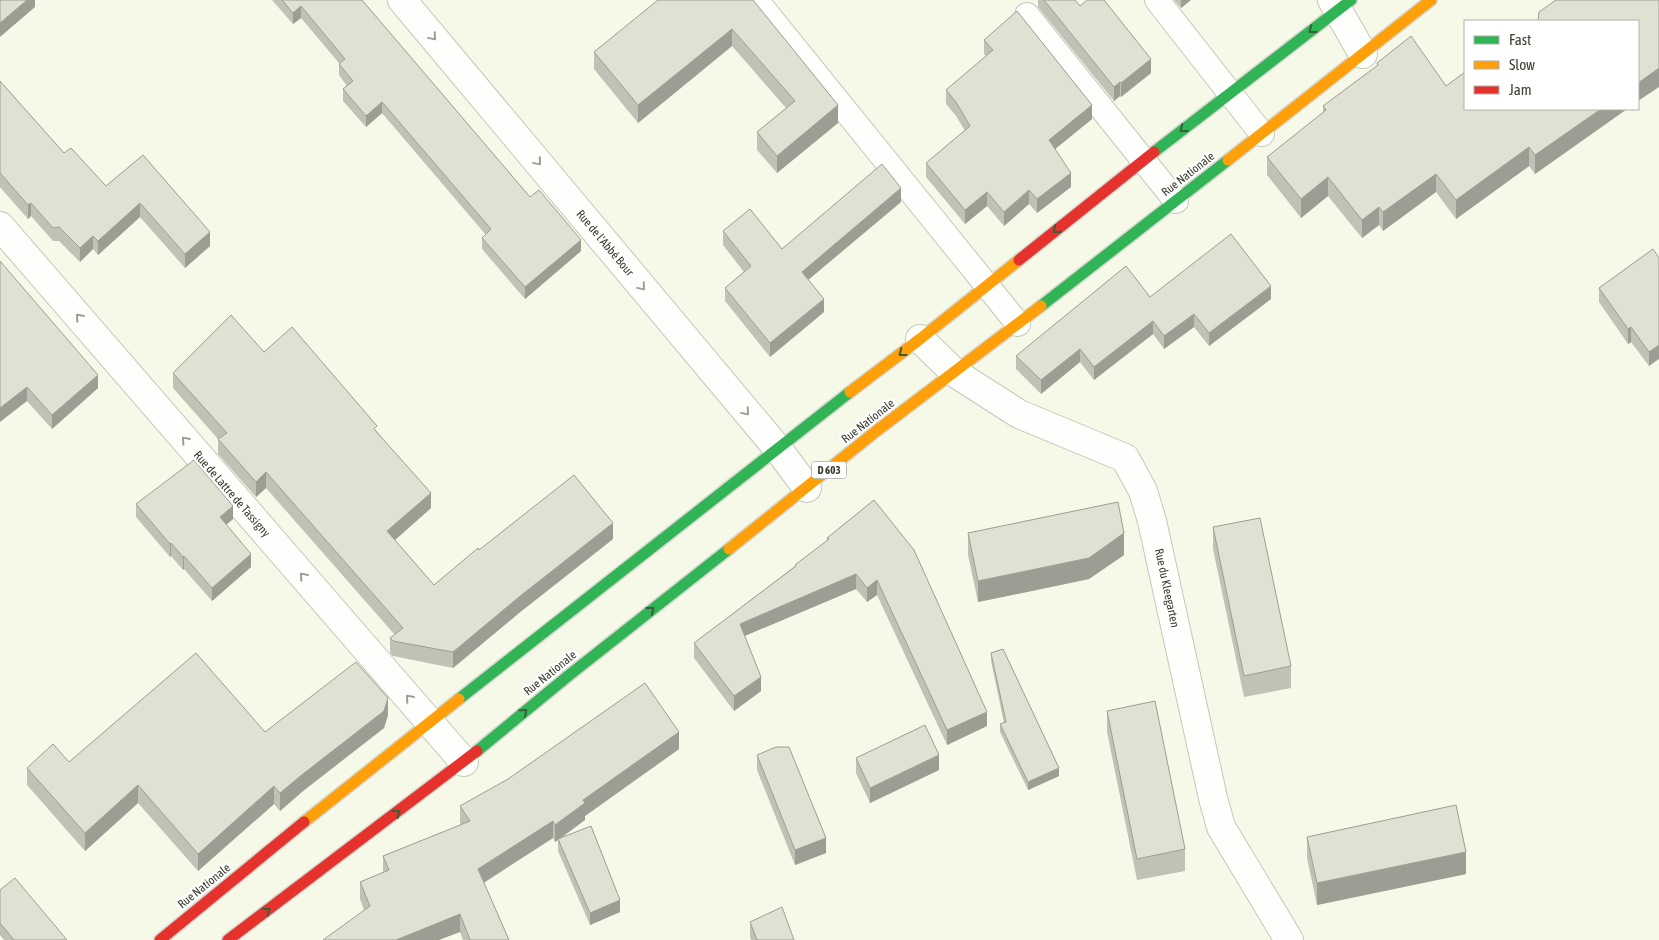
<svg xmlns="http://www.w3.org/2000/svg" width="1659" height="940" viewBox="0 0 1659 940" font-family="'Asap Condensed',sans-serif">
  <rect width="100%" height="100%" fill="#f6f9e8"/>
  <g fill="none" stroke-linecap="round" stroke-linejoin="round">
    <g stroke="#c5c8b9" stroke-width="26">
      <path id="lane" d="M756 0 1018 324
        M1157 0 1262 134
        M1027 15 1176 201"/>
    </g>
    <g stroke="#c5c8b9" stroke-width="30">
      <path id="street" d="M402 0 778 449 807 488
        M1332 0 1363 54
        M0 226 464 762
        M920 339 955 373 1019 414 1125 458 1143 491 1152 521 1213 798 1221 827 1289 940"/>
    </g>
    <g stroke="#d4d6cd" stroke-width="14">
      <path id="fast" d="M1154 152 1351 0
        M1041 306 1228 160
        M459 699 850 392
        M477 751 568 676 729 549"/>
    </g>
    <g stroke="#d4d6cd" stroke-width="14">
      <path id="slow" d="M1228 160 1431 0
        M850 392 920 339 1019 260
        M729 549 875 432 1041 306
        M304 822 459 699"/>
    </g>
    <g stroke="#d4d6cd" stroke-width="14">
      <path id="jam" d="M1019 260 1154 152
        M160 940 304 822
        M228 940 477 751"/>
    </g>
    <use href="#lane" stroke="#fefefc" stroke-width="24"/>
    <use href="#street" stroke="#fefefc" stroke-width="28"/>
    <use href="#fast" stroke="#30b455" stroke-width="11"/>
    <use href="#slow" stroke="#ff9f0a" stroke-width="11"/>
    <use href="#jam" stroke="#e5322d" stroke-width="11"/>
  </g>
  <path fill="#c0c2b5" d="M272 0H362L530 197 581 251 525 299 482 249V238L486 235 382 113 366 127 343 101V89L347 86 339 75V63L301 18 293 24Z
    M753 0 838 123 777 173 757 150V132L786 108 732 46 638 123 594 69V52Z
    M1038 0H1075L1080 6 1151 73 1121 97 1120 96 1114 101 1038 7Z
    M1174 0H1191L1181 8Z
    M984 40 1092 119 1055 149 1071 187 1037 213 1029 204 1004 226 987 206 965 224 926 177V163L965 131 956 116 946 104V90L986 56 984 54Z
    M1377 63 1446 86 1627 109 1535 174 1529 166 1456 219 1436 192 1383 231 1379 225 1362 238 1328 196 1301 218 1267 175V157L1323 113V106L1377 66Z
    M0 81 64 153 106 186 143 155 210 246 185 268 140 217 98 255 93 249 80 262 59 241H53L31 216 28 219 0 187Z
    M901 202 808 280 824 312 770 357 725 301V288L744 272 723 245V231L782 249Z
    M1653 249 1649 366 1631 342 1628 344 1599 302V288Z
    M0 261 98 388 52 429 27 401Z
    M1150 297 1271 299 1209 346 1194 327 1164 349 1153 334 1094 380 1080 362 1041 394 1016 369V356Z
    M264 352 377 431 431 508 395 540 434 585 479 550 613 539 519 613 453 668 393 656 390 653V638L395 635 266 488 256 497 218 454V439L173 388V373Z
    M874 500 987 726 947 745 877 595 867 602 856 589 744 636 761 691 734 711 694 658V643L795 566V565L827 541V538Z
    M136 504 233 519 226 525 251 567 212 601 184 569 183 570 171 556 170 557 136 517Z
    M1213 527 1291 666V688L1244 697 1213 549Z
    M968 533 1124 555 1089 579 978 602 968 555Z
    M991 653 1059 776 1028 790 1000 732V724L1004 723 991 661Z
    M1107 711 1185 849V871L1137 880 1107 732Z
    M388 715 384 728 303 791 280 811 274 804 198 871 138 803 85 851 27 785V768L69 762 265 732Z
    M679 749 585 816V820L561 838 620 912 590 925 558 851V840L555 842 553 838 484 883 509 940H463L460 932 364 910 360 899V882L383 872V856L461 825 460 823V806Z
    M757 755 826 853 795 865 757 770Z
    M856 758 939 770 870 803 856 773Z
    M1307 837 1466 874 1317 905 1307 858Z
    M0 890 67 940H4L0 935Z
    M750 922 794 940H751L750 937Z"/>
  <path fill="#9c9e93" d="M27 0H35V7L0 37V23Z
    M1181 0H1191L1181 8Z
    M301 6V18L293 24V13Z
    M732 29V46L638 123V105Z
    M1151 59V73L1121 97V83Z
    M1659 68V87L1638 101V83Z
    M1120 82V96L1114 101V87Z
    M382 102V113L366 127V116Z
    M838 105V123L777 173V156Z
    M1092 105V119L1049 154V140Z
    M1601 109H1627L1535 174V155Z
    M1529 147V166L1456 219V200Z
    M1071 173V187L1037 213V199Z
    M1436 174V192L1383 231V212Z
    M1328 177V196L1301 218V199Z
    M901 188V202L802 285V272Z
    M1029 190V204L1004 226V212Z
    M987 192V206L965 224V210Z
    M31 203V216L28 219V205Z
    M140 203V217L98 255V241Z
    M1379 207V225L1362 238V220Z
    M210 232V246L185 268V254Z
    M93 236V249L80 262V248Z
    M581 240V251L525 299V287Z
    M1271 286V299L1209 346V333Z
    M824 299V312L770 357V343Z
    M1194 314V327L1164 349V336Z
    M1153 321V334L1094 380V367Z
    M1631 327V342L1628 344V329Z
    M1659 345V359L1649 366V352Z
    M1080 349V362L1041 394V380Z
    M98 375V388L52 429V415Z
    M27 387V401L0 422V408Z
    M266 472V488L256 497V482Z
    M431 493V508L387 547V531Z
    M233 506V519L220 530V517Z
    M613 523V539L519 613 453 668V652L519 597Z
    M1124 533V555L1089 579 978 602V581Z
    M171 543V556L170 557V544Z
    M251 554V567L212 601V588Z
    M184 556V569L183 570V557Z
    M856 574V589L740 638V624Z
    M877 580V595L867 602V588Z
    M761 677V691L734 711V696Z
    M388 698V715L384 728 303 791 280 811V793Z
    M987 712V726L947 745V730Z
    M679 732V749L585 816V820L555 842V825L583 800Z
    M939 755V770L870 803V788Z
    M1059 768V776L1028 790V782Z
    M138 785V803L85 851V833Z
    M274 786V804L198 871V854Z
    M553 821V838L478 886V869Z
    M826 838V853L795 865V850Z
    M1466 852V874L1317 905V883Z
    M620 900V912L590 925V913Z
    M460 914V932L439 940H396Z"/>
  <path fill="#dfe1d2" stroke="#9c9e93" d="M0 0H27L0 23Z
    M282 0H362L530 197 539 190 581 240 525 287 482 238 491 229 382 102 366 116 343 89 353 81 339 64 345 59 301 6 293 13Z
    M658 0H753L838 105 777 156 757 132 795 101 732 29 638 105 594 52Z
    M1044 0H1075L1080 6 1087 0H1104L1151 59 1121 83 1120 82 1114 87Z
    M1556 0H1659V68L1638 83V21H1538L1539 12Z
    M1017 11 1092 105 1049 140 1071 173 1037 199 1029 190 1004 212 987 192 965 210 926 163 970 126 956 102 946 90 993 50 984 40Z
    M1411 36 1446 86 1465 72V109H1601L1535 155 1529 147 1456 200 1436 174 1383 212 1379 207 1362 220 1328 177 1301 199 1267 157 1326 110 1323 106 1378 65 1377 63Z
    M0 81 64 153 71 148 106 186 143 155 210 232 185 254 140 203 98 241 93 236 80 248 59 227 53 228 31 203 28 205 0 173Z
    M882 164 901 188 802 272 824 299 770 343 725 288 751 266 723 231 750 209 782 249Z
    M1231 234 1271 286 1209 333 1194 314 1164 336 1153 321 1094 367 1080 349 1041 380 1016 356 1126 266 1150 297Z
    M1653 249 1659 258V345L1649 352 1631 327 1628 329 1599 288Z
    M0 261 98 375 52 415 27 387 0 408Z
    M231 315 264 352 292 327 377 426 374 429 431 493 387 531 434 585 478 548 479 550 574 475 613 523 519 597 453 652 393 641 390 638 403 628 266 472 256 482 218 439 227 433 173 373Z
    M194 460 233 506 220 517 251 554 212 588 184 556 183 557 171 543 170 544 136 504Z
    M874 500 914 550 987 712 947 730 877 580 867 588 856 574 740 624 761 677 734 696 694 643 796 566 795 565 829 539 827 538Z
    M1118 502 1124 533 1089 558 978 581 968 533Z
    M1260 518 1291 666 1244 676 1213 527Z
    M1003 649 1059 768 1028 782 1000 724 1006 722 991 653Z
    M196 653 265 732 356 662 388 698 384 711 303 774 280 793 274 786 198 854 138 785 85 833 27 768 53 744 69 762Z
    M645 683 679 732 583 800 585 803 555 825 553 821 478 869 509 940H470L460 914 396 940H323L370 906 360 882 389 870 383 856 470 821 460 806 508 779Z
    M1155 701 1185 849 1137 859 1107 711Z
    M925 725 939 755 870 788 856 758Z
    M776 747H789L826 838 795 850 757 755Z
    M1456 805 1466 852 1317 883 1307 837Z
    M591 826 620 900 590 913 558 839Z
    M15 878 67 940H14L0 923V890Z
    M782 907 794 940H757L750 922Z"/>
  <defs><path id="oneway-chevron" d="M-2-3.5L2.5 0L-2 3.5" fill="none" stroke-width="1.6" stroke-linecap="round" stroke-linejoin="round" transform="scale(1.25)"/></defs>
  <g stroke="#37603a">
    <use href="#oneway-chevron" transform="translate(1312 30) rotate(143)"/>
    <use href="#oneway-chevron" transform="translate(1183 129) rotate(142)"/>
    <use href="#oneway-chevron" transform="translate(1056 230) rotate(141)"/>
    <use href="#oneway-chevron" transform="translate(902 353) rotate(143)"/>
    <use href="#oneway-chevron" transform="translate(651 610) rotate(-38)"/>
    <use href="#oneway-chevron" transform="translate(524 712) rotate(-40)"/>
    <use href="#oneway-chevron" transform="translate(397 813) rotate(-37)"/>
    <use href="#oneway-chevron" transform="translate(267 911) rotate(-37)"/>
  </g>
  <g stroke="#9c9d95">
    <use href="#oneway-chevron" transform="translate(433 37) rotate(50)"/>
    <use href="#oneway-chevron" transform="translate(538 162) rotate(50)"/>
    <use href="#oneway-chevron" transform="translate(642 287) rotate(50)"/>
    <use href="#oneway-chevron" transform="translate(79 317) rotate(-131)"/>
    <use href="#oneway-chevron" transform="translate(746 412) rotate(50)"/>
    <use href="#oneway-chevron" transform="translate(185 440) rotate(-131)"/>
    <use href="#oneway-chevron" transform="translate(303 576) rotate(-131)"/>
    <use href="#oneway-chevron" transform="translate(409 698) rotate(-131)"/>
  </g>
  <g text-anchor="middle" stroke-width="4.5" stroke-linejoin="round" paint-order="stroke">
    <rect fill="#fff" stroke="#75766d" stroke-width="1" x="811.5" y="461.5" width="35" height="17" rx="4"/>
    <g font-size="11" font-weight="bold" fill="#3a3c2e">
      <text x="829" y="474">D 603</text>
    </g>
    <g font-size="12" fill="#3a3c2e" stroke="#fff">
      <text transform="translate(1188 174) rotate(-38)" y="4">Rue Nationale</text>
      <text transform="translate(605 243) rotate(50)" y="4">Rue de l'Abbé Bour</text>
      <text transform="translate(868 421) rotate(-38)" y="4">Rue Nationale</text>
      <text transform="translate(232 494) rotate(49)" y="4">Rue de Lattre de Tassigny</text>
      <text transform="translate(1167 588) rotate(78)" y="4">Rue du Kleegarten</text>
      <text transform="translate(550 673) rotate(-39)" y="4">Rue Nationale</text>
      <text transform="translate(204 886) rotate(-39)" y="4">Rue Nationale</text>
    </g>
  </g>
  <rect x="1464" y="20" width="175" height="90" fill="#ffffff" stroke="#b0b1ab"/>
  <rect x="1474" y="36" width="25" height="8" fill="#30b455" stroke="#b0b1ab"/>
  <text x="1509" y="45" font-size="15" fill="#3a3c2e">Fast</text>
  <rect x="1474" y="61" width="25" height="8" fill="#ff9f0a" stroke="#b0b1ab"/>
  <text x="1509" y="70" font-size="15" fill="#3a3c2e">Slow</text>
  <rect x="1474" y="86" width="25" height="8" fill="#e5322d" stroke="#b0b1ab"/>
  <text x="1509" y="95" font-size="15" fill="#3a3c2e">Jam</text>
</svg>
